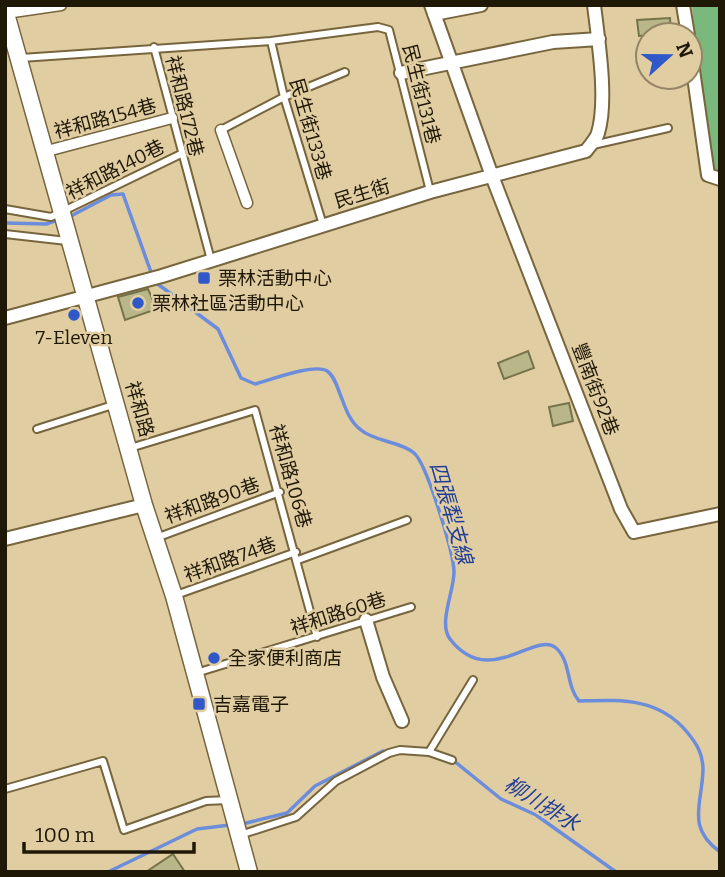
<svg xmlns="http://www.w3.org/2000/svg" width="725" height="877" viewBox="0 0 725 877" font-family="Bitter,'Noto Sans TC',serif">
  <rect width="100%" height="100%" fill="#e1cda2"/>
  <path fill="#7bb87e" d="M692 5H720V180L706 183Z"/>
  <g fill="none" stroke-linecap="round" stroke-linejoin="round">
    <path stroke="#6c8ddb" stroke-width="3.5" d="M69 217 111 195 123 194 152 275
      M5 223 46 224 58 220
      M155 282 218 329 241 378 255 384C270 380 314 363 327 371 335 376 338 390 342 399 346 410 351 423 361 430 375 442 400 441 414 453 427 464 454 554 454 572 454 592 438 623 450 639 489 690 535 630 556 648 571 661 566 686 579 701 620 700 658 697 687 732 697 744 703 754 703 770 702 805 686 827 720 852
      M454 761 501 799 536 815 616 872
      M242 824 287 813 315 786 383 751
      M108 872 197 829 230 825"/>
  </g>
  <path fill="#b9b78a" stroke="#757349" stroke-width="2" d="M670 18 671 34 639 36 637 20Z
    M148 289 157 309 125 320 118 297Z
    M528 351 534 368 504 379 498 363Z
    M569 403 573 421 553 426 549 407Z
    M173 854 185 872H146Z"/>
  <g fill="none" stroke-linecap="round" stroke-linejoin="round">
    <g stroke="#77653d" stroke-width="10">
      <path id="service" d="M271 41 284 97 323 225
        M154 47 211 260
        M21 58 271 41 378 27 389 30 430 191
        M221 130 284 97 345 72
        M593 145 668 128
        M5 209 51 217 181 154
        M5 234 67 241
        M37 429 116 404
        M130 448 255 410 317 637
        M156 538 280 492
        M298 560 407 520
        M176 595 296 552
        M196 673 411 607
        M429 752 473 680
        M5 789 103 761 124 830 206 801 228 800
        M240 835 296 817 336 781 389 753 400 750 429 752 452 760"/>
    </g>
    <g stroke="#77653d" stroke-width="13">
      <path id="pedestrian" d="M6 13 61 5
        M221 130 247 203
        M47 151 172 118"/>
    </g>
    <g stroke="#77653d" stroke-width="16">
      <path id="minor" d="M431 5 492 176 621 509 634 532 720 514
        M683 5 688 35
        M434 14 481 5
        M690 49 708 175 720 179
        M401 73 553 42 599 39
        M5 318 162 276 430 192 586 151C590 145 596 140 598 133 608 100 598 39 594 5
        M5 539 144 505
        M366 620 383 677 402 721"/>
    </g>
    <g stroke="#77653d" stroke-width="19">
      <path id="tertiary" d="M5 10 144 505 174 596 249 872"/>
    </g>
    <use href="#service" stroke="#fff" stroke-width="6"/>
    <use href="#pedestrian" stroke="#fff" stroke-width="10"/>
    <use href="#minor" stroke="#fff" stroke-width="12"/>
    <use href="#tertiary" stroke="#fff" stroke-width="16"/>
  </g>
  <g fill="#3158c8" stroke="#e1cda2" stroke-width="2.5">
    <rect x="197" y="271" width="14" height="14" rx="3.5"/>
    <circle cx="138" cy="303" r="7"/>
    <circle cx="74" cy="315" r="7"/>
    <circle cx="214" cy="658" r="7"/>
    <rect x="192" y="697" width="14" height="14" rx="3.5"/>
  </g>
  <g text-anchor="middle" stroke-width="5" stroke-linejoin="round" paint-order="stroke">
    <g font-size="19" fill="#1f1807" stroke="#e1cda2">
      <text transform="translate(422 94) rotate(76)" y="7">民生街131巷</text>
      <text transform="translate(185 106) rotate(76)" y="7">祥和路172巷</text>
      <text transform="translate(105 118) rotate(-15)" y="7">祥和路154巷</text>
      <text transform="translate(311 129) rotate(74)" y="7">民生街133巷</text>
      <text transform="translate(115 169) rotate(-27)" y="7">祥和路140巷</text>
      <text transform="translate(362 193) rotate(-17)" y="7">民生街</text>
      <text transform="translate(596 389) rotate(69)" y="7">豐南街92巷</text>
      <text transform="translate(140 409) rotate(74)" y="7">祥和路</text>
      <text transform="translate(291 476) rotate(74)" y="7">祥和路106巷</text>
      <text transform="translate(212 500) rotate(-20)" y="7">祥和路90巷</text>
      <text transform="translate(230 559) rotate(-20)" y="7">祥和路74巷</text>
      <text transform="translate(338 613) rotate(-18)" y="7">祥和路60巷</text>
    </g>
    <g font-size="19" fill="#1f1807" stroke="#e1cda2" text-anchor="start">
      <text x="218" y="285">栗林活動中心</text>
      <text x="152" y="310">栗林社區活動中心</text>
      <text x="74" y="344" text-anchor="middle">7-Eleven</text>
      <text x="228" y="665">全家便利商店</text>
      <text x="213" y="711">吉嘉電子</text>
    </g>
    <g font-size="21" font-style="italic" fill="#203e99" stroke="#e1cda2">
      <text transform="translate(451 513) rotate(74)" y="7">四張犁支線</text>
      <text transform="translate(542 804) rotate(32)" y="7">柳川排水</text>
    </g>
  </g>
  <rect width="725" height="877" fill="none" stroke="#1f1807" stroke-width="14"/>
  <g transform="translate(669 56) rotate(69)"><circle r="33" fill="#e1cda2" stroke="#938564" stroke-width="2"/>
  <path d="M0-5L12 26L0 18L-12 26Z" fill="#3158c8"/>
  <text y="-10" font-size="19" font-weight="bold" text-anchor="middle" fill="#1f1807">N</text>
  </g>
  <path d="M24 842v10h170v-10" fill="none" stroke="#1f1807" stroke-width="3.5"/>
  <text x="35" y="842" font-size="21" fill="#1f1807" stroke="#e1cda2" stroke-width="5" paint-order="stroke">100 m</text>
</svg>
